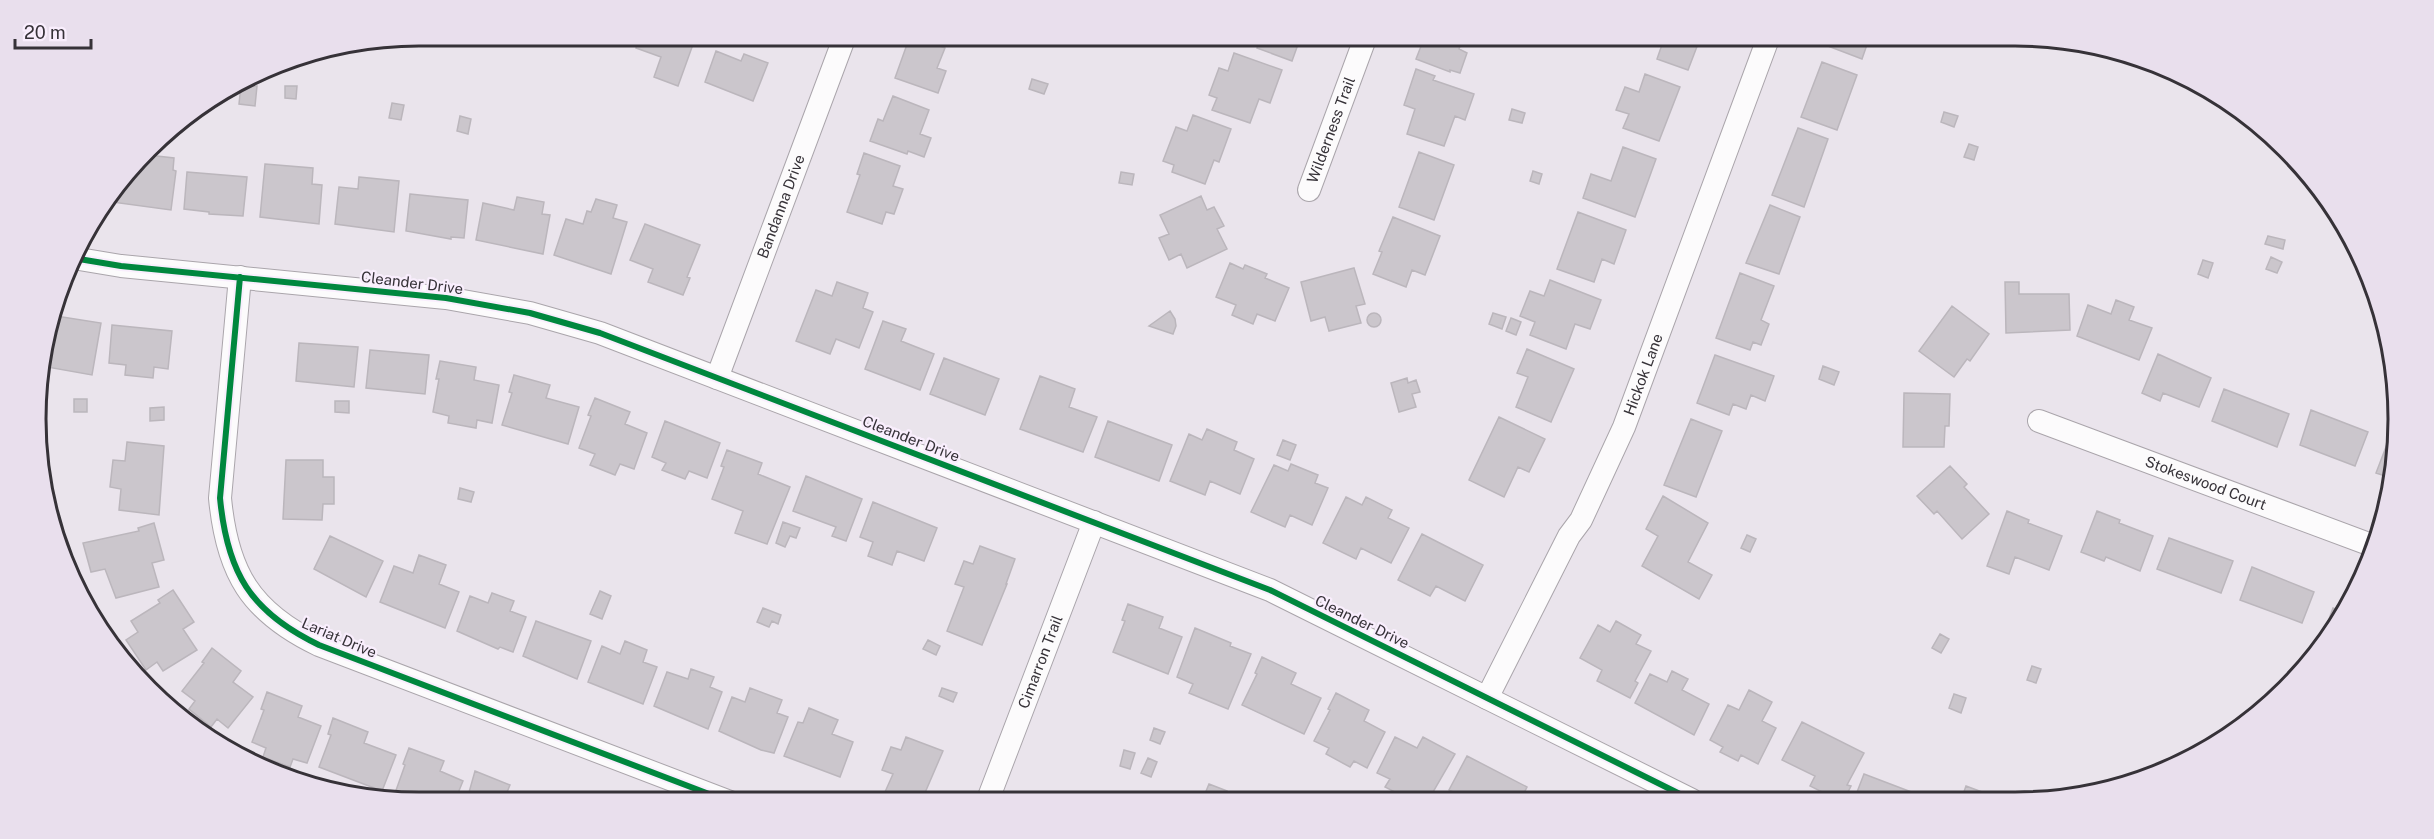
<svg xmlns="http://www.w3.org/2000/svg" width="2434" height="839" viewBox="0 0 2434 839" font-family="'Public Sans',sans-serif">
  <rect width="100%" height="100%" fill="#eae4ec"/>
  <path fill="#cbc6cc" stroke="#bbb6bc" stroke-width="1.5" d="M640 36H696L678 86 654 77 661 57 636 48Z
    M910 36 945 48 937 68 946 71 938 93 895 78Z
    M1261 36H1301L1292 61 1257 48Z
    M1425 36H1464L1459 49 1467 53 1460 73 1450 70V72L1416 59Z
    M1665 36H1701L1688 70 1657 59Z
    M1832 36H1870L1862 59 1828 46Z
    M2078 44 2106 48 2103 56 2077 46Z
    M716 51 741 61 744 54 768 63 753 101 705 82Z
    M1234 53 1282 70 1270 103 1259 99 1250 123 1212 110 1217 98 1209 95 1219 68 1228 71Z
    M1822 62 1857 75 1837 130 1801 117Z
    M1416 69 1435 76 1433 80 1474 94 1465 120 1455 116 1444 146 1407 134 1415 109 1404 105Z
    M1645 74 1680 87 1659 141 1623 128 1629 114 1616 110 1625 87 1639 92Z
    M1032 79 1048 84 1044 94 1029 89Z
    M241 85 257 86 255 106 239 104Z
    M285 86H297L296 99 285 98Z
    M893 96 929 110 920 134 931 138 924 157 908 151 907 154 870 141 878 119 883 121Z
    M392 103 404 105 401 120 389 118Z
    M1512 109 1525 113 1522 123 1509 120Z
    M1944 112 1958 116 1954 127 1941 122Z
    M1193 115 1231 129 1219 162 1214 160 1205 184 1172 172 1174 165 1163 161 1176 127 1187 131Z
    M460 116 471 119 468 134 457 131Z
    M1798 128 1828 139 1804 207 1772 195Z
    M1969 144 1978 147 1974 160 1964 157Z
    M1623 147 1656 159 1635 217 1583 198 1591 174 1611 181Z
    M1419 152 1454 165 1434 220 1399 207Z
    M864 153 900 166 893 186 903 189 894 214 886 212 882 224 847 212 860 175 857 174Z
    M148 155 174 158 173 170 176 171 171 210 112 202Z
    M265 164 313 168 312 184 322 185 319 224 260 217Z
    M1533 171 1542 174 1539 184 1530 181Z
    M187 172 247 177 243 216 209 214V212L184 209Z
    M1121 172 1134 174 1132 185 1119 183Z
    M359 177 399 181 394 232 335 224 339 187 358 189Z
    M410 194 468 200 464 238 451 237V239L406 231Z
    M1201 196 1207 210 1214 207 1224 226 1217 229 1227 249 1187 268 1181 254 1169 260 1159 238 1169 234 1160 215Z
    M517 197 544 202 542 214 550 215 543 254 476 240 483 203 514 210Z
    M596 199 617 205 613 218 627 222 611 274 554 255 566 219 583 224 587 211 591 212Z
    M1770 205 1800 217 1779 274 1746 263Z
    M1578 212 1626 230 1614 264 1602 259 1594 282 1557 269Z
    M1393 217 1440 236 1425 275 1412 270 1406 287 1373 274 1382 252 1379 251Z
    M645 224 700 245 687 277 690 278 683 295 648 282 653 269 630 260Z
    M2268 236 2285 240 2283 249 2265 244Z
    M2271 257 2282 262 2277 273 2266 269Z
    M2203 260 2213 263 2208 278 2198 274Z
    M1230 263 1243 269 1245 265 1267 274 1265 278 1289 288 1275 321 1257 314 1253 324 1232 315 1236 305 1216 297Z
    M1354 268 1365 304 1356 306 1361 323 1329 331 1325 317 1311 321 1301 282Z
    M1740 273 1774 286 1761 320 1769 324 1761 345 1753 342 1750 350 1716 338Z
    M1550 280 1601 300 1590 329 1575 324 1566 349 1530 335 1535 322 1520 316 1530 291 1544 296Z
    M837 282 868 293 863 308 873 312 859 348 836 339 830 354 796 341 816 290 832 296Z
    M2005 282H2019V294H2069L2070 330 2006 333Z
    M2116 300 2134 307 2129 320 2152 328 2139 360 2077 336 2088 305 2111 314Z
    M1952 306 1989 334 1970 361 1967 359 1954 377 1919 351Z
    M1170 311 1175 319 1176 326 1173 334 1149 326Z
    M1367 320a7 7 0 1 1 14 0a7 7 0 1 1-14 0Z
    M1493 313 1506 317 1502 329 1489 324Z
    M56 316 101 323 92 375 47 367 49 354 44 353Z
    M1511 318 1521 322 1516 335 1506 331Z
    M883 321 906 329 901 341 934 354 920 390 865 369Z
    M112 325 172 331 168 369 154 367 153 378 125 375 126 365 109 363Z
    M299 343 358 347 354 387 296 381Z
    M1527 349 1574 369 1551 422 1516 407 1528 377 1517 373Z
    M370 350 429 355 425 394 366 388Z
    M2158 354 2211 378 2199 407 2163 393 2160 401 2142 393Z
    M1715 355 1774 376 1765 401 1751 395 1746 409 1733 404 1729 415 1697 403Z
    M944 358 999 379 985 415 930 394Z
    M440 361 476 367 474 380 499 385 492 423 477 420 476 428 448 423 449 416 433 412 439 379H436Z
    M1823 366 1839 372 1834 385 1819 379Z
    M514 375 550 385 546 398 579 407 568 444 502 425 512 393 509 392Z
    M1040 376 1075 389 1069 407 1097 417 1083 452 1020 429Z
    M1407 378 1408 383 1416 380 1420 392 1412 394 1416 407 1399 412 1391 383Z
    M2224 389 2289 414 2277 447 2212 421Z
    M1904 393 1950 394 1949 426H1945L1944 447H1903Z
    M595 398 630 412 625 424 647 433 634 469 620 464 615 475 590 465 595 454 579 448 591 416 588 415Z
    M74 399H87V412H74Z
    M335 401H349V413L335 412Z
    M164 407V420L150 421V408Z
    M2311 410 2368 432 2355 466 2300 445Z
    M1499 417 1545 439 1529 472 1518 467 1504 497 1469 480Z
    M1691 419 1722 431 1696 497 1664 485Z
    M665 421 720 443 707 478 689 471 685 479 662 470 666 463 652 457Z
    M1108 421 1172 445 1159 481 1095 457Z
    M1207 429 1237 442 1234 450 1254 459 1240 494 1210 481 1205 495 1170 481 1189 434 1202 440Z
    M2389 439H2390L2388 477 2376 473Z
    M1283 440 1296 445 1290 460 1277 455Z
    M127 442 164 446 159 515 119 510 121 489 110 487 113 460 125 461Z
    M727 450 762 463 758 474 790 487 767 544 735 533 743 511 712 499 724 467 721 466Z
    M286 460H323V477H334V504H323L322 520 283 519Z
    M1291 464 1318 475 1315 483 1328 488 1312 525 1290 515 1285 527 1251 512 1274 465 1288 471Z
    M1950 466 1967 484 1964 487 1989 514 1962 539 1937 511 1934 514 1917 496Z
    M806 476 862 499 846 541 832 536 836 527 793 511Z
    M460 488 474 492 471 502 458 499Z
    M1663 496 1708 523 1688 562 1712 575 1699 599 1642 566 1658 536 1646 529Z
    M1346 497 1362 505 1366 497 1392 510 1388 518 1409 528 1391 563 1361 548 1356 559 1323 543Z
    M873 502 937 528 924 561 897 551 892 565 868 556 873 542 860 537Z
    M2007 511 2029 520 2028 523 2062 536 2049 570 2015 557 2009 574 1987 566Z
    M2097 511 2120 520 2119 523 2153 536 2140 571 2106 557 2104 561 2081 552Z
    M783 522 800 528 796 538 790 536 785 547 776 543Z
    M154 523 164 560 152 563 159 587 116 598 105 569 91 572 83 543 139 531 138 528Z
    M1422 534 1483 565 1465 601 1436 586 1430 596 1398 580Z
    M1747 535 1756 539 1750 552 1741 548Z
    M330 536 383 561 366 597 314 569Z
    M2169 538 2233 561 2221 593 2157 569Z
    M980 546 1015 559 1006 584H1007L982 645 947 631 964 587 955 584 964 561 973 564Z
    M419 555 446 565 439 584 459 592 445 628 380 602 394 566 413 573Z
    M2252 567 2314 592 2302 623 2240 600Z
    M173 590 194 622 183 629 197 650 163 671 157 662 146 670 126 640 138 632 131 621 160 603 158 600Z
    M600 591 611 596 602 619 590 614Z
    M492 593 514 601 510 611 526 617 513 652 500 647 498 649 457 631 470 596 488 603Z
    M1128 604 1163 617 1159 628 1182 637 1168 674 1113 652 1125 621 1122 620Z
    M763 608 781 615 778 624 772 621 769 627 757 622Z
    M2333 608 2345 613 2322 641H2321Z
    M536 621 591 641 577 679 523 656Z
    M1616 621 1641 635 1636 644 1651 651 1635 681 1638 683 1630 698 1597 681 1602 670 1580 658 1598 625 1610 632Z
    M1195 628 1231 643 1230 646 1251 654 1228 709 1189 693 1193 684 1177 677Z
    M1940 634 1949 639 1941 653 1932 648Z
    M928 640 940 646 936 655 923 649Z
    M625 641 647 650 643 662 657 667 643 704 588 682 602 646 620 654Z
    M212 648 241 671 233 682 253 697 228 728 217 719 211 727 189 709 195 701 182 691 204 663 202 662Z
    M1262 657 1296 673 1291 684 1321 698 1304 734 1242 705 1257 674 1255 673Z
    M2032 666 2041 669 2036 683 2027 680Z
    M691 669 714 677 710 687 722 692 708 729 654 706 667 672 688 679Z
    M1672 671 1688 679 1682 690 1709 704 1694 735 1635 703 1650 674 1667 682Z
    M750 688 782 700 777 713 788 717 774 753 761 750 719 731 732 697 745 702Z
    M942 688 957 693 953 702 939 696Z
    M1749 690 1772 702 1762 721 1776 728 1758 764 1741 755 1738 761 1720 752 1723 747 1710 740 1728 705 1739 710Z
    M267 692 302 706 298 717 321 726 307 763 293 759 290 767 263 757 266 748 252 742 264 710 261 709Z
    M1336 693 1369 710 1364 721 1385 732 1367 768 1354 761 1350 767 1326 754 1329 748 1314 741 1330 710 1328 709Z
    M1954 694 1966 698 1961 713 1949 708Z
    M809 708 838 720 832 734 853 742 840 777 784 756 798 722 803 723Z
    M333 718 368 732 364 743 396 755 382 791 319 767 331 735 328 734Z
    M1802 722 1864 753 1847 785 1851 786 1844 800H1838L1810 786 1815 776 1782 760Z
    M1154 728 1165 732 1160 744 1150 740Z
    M906 737 943 751 921 802H911L885 792 893 774 882 770 891 747 901 750Z
    M1395 737 1417 748 1423 737 1455 754 1429 799 1416 792 1412 801 1385 787 1390 779 1377 773Z
    M409 748 444 761 440 771 463 781 454 803H420L394 796 405 765 403 764Z
    M1124 750 1135 753 1130 769 1120 766Z
    M1467 756 1527 787 1520 801H1471L1449 790Z
    M1148 758 1157 762 1151 777 1141 773Z
    M475 771 510 785 505 797 519 803H466Z
    M1864 774 1927 798 1926 800H1854Z
    M1209 784 1227 791 1223 801H1202Z
    M1966 786 1990 795 1988 800H1961Z"/>
  <g fill="none" stroke-linecap="round" stroke-linejoin="round">
    <g stroke="#aaa5ab" stroke-width="24">
      <g id="street">
        <path id="s1" d="M1309 190 1366 36"/>
        <path d="M73 258 121 266 446 298 530 313 600 333 1270 590 1692 800"/>
        <path d="M240 277 220 498C227 572 250 612 319 645L730 802"/>
        <path id="s2" d="M717 378 845 36"/>
        <path id="s3" d="M2039 421 2374 546"/>
        <path id="s4" d="M1487 698 1569 536 1581 520 1624 427 1769 36"/>
        <path id="s5" d="M987 802 1094 522"/>
      </g>
    </g>
    <use href="#street" stroke="#fcfbfc" stroke-width="22"/>
    <g stroke="#f9eefd" stroke-width="10">
      <path id="cycleway" d="M73 258 121 266 446 298 530 313 600 333 1270 590 1692 800
        M240 277 220 498C227 572 250 612 319 645L730 802"/>
    </g>
    <use href="#cycleway" stroke="#00873e" stroke-width="6"/>
  </g>
  <g text-anchor="middle" stroke-width="4.5" stroke-linejoin="round" paint-order="stroke">
    <g font-size="15" fill="#363238" stroke="#f9eefd">
      <text dy="5" stroke="none"><textPath href="#s1" startOffset="64">Wilderness Trail</textPath></text>
      <text dy="5" stroke="none"><textPath href="#s2" startOffset="183">Bandanna Drive</textPath></text>
      <text transform="translate(412 283) rotate(7)" y="5">Cleander Drive</text>
      <text dy="5" stroke="none"><textPath href="#s4" startOffset="360">Hickok Lane</textPath></text>
      <text transform="translate(911 439) rotate(21)" y="5">Cleander Drive</text>
      <text dy="5" stroke="none"><textPath href="#s3" startOffset="178">Stokeswood Court</textPath></text>
      <text transform="translate(1362 622) rotate(26)" y="5">Cleander Drive</text>
      <text transform="translate(339 638) rotate(23)" y="5">Lariat Drive</text>
      <text dy="5" stroke="none"><textPath href="#s5" startOffset="150">Cimarron Trail</textPath></text>
    </g>
  </g>
  <path d="M0 0H2434V839H0ZM419 46H2015A373 373 0 0 1 2388 419V419A373 373 0 0 1 2015 792H419A373 373 0 0 1 46 419V419A373 373 0 0 1 419 46Z" fill="#e9dfed" fill-rule="evenodd"/>
  <path fill="none" stroke="#363238" stroke-width="3" d="M419 46H2015A373 373 0 0 1 2388 419V419A373 373 0 0 1 2015 792H419A373 373 0 0 1 46 419V419A373 373 0 0 1 419 46Z"/>
  <path d="M15 39v9h76v-9" fill="none" stroke="#363238" stroke-width="3"/>
  <text x="24" y="39" font-size="18" fill="#363238" stroke="#f9eefd" stroke-width="4.5" paint-order="stroke">20 m</text>
</svg>
